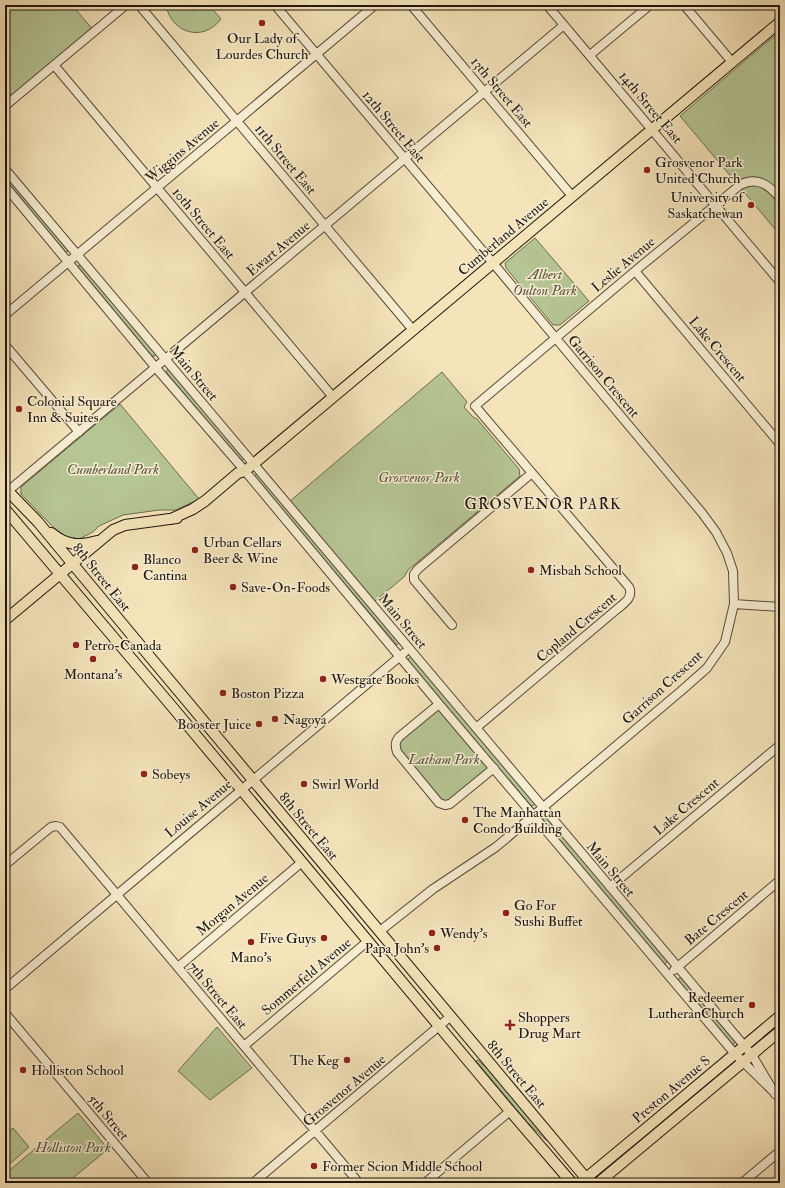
<svg xmlns="http://www.w3.org/2000/svg" width="785" height="1188" viewBox="0 0 785 1188" font-family="'IM FELL Double Pica',serif">
  <rect width="100%" height="100%" fill="#f5e4ba"/>
  <filter id="stains"><feTurbulence type="fractalNoise" baseFrequency=".005" numOctaves="4"/><feColorMatrix values="0 0 0 0 .2 0 0 0 0 .09 0 0 0 0 .02 0 0 0 .5 -.17"/></filter>
  <radialGradient id="worn" r=".72"><stop offset=".6" stop-color="#630" stop-opacity="0"/><stop offset="1" stop-color="#630" stop-opacity=".3"/></radialGradient>
  <path fill="#b6c594" stroke="#6a6d50" d="M5 5H72L94 31 14 98 5 88Z
    M166 5H209L221 19C203 43 171 33 166 5Z
    M780 31V235L680 116Z
    M5 173 69 250 67 252H65L5 181Z
    M535 238 589 301 560 325H553L506 268 505 263Z
    M81 265 156 354 155 356H152L79 268 78 266Z
    M169 369 244 458 242 461H240L167 373 166 371Z
    M442 372 467 402 464 407 473 417 477 419 519 469 520 476 408 570 404 577 375 601 290 501Z
    M120 404 199 499 176 510H159L123 515 99 526 93 532 79 539 65 536 53 527 21 494V487Z
    M257 474 400 642 397 645 254 477V476Z
    M411 657 535 803 533 806H531L408 661V659Z
    M439 704 494 768 445 805 397 752 396 741Z
    M545 816H546L666 960 667 962 665 964 662 962 542 820Z
    M679 978H681L734 1040 735 1042 733 1045H732L678 981Z
    M217 1027 252 1068 210 1100 178 1071Z
    M478 1060 490 1071 548 1139 547 1141 528 1123 476 1061Z
    M78 1113 108 1149 67 1183H5V1174Z
    M13 1128 29 1147 5 1168V1135Z"/>
  <g fill="none" stroke-linecap="round" stroke-linejoin="round">
    <g stroke="#544938" stroke-width="10">
      <path id="minor" d="M139 5 413 330
        M275 5 498 269 702 513 716 532 727 553 733 571 734 604 725 642 707 668 681 691 496 847 433 889 380 931
        M411 5 572 196
        M547 5 780 282
        M684 5 732 62
        M590 55 650 5
        M54 65 333 397
        M5 106 126 5
        M5 169 752 1055 775 1094
        M5 186 156 368 245 471 439 704 735 1054 780 1098
        M635 271 780 444
        M5 315 375 5
        M5 345 79 432
        M8 491 564 25
        M734 604 780 607
        M452 625 414 580V574L418 569 532 473
        M439 704 399 737C395 742 395 745 397 752L439 803 445 805 450 804 494 768
        M476 728 616 610C623 604 634 598 629 587L475 406 641 266 740 185C757 176 769 185 780 198
        M5 865 51 827 56 826 60 827 359 1183
        M610 887 780 745
        M178 967 302 862
        M674 970 780 880
        M5 989 404 653
        M5 1013 148 1183
        M244 1046 368 941
        M253 1183 451 1016
        M425 1183 510 1111
        M742 1183 780 1151"/>
    </g>
    <g stroke="#1e150d" stroke-width="12">
      <path id="major" d="M5 488 38 522 67 557 135 639 590 1183
        M5 509 169 703 510 1111 572 1183
        M171 519 193 509 205 501 238 473 245 471 780 22
        M51 533C67 546 78 546 97 541
        M5 620 113 530 125 525 177 518
        M580 1183 644 1130 780 1016
        M598 1183 780 1031"/>
    </g>
    <use href="#minor" stroke="#f8edd2" stroke-width="8"/>
    <use href="#major" stroke="#f5e4ba" stroke-width="10"/>
  </g>
  <g fill="#8f2418" stroke="#f8edd2" stroke-width="1.5">
    <circle cx="262" cy="23" r="4"/>
    <circle cx="647" cy="170" r="4"/>
    <circle cx="751" cy="205" r="4"/>
    <circle cx="19" cy="409" r="4"/>
    <circle cx="195" cy="550" r="4"/>
    <circle cx="135" cy="567" r="4"/>
    <circle cx="531" cy="570" r="4"/>
    <circle cx="233" cy="587" r="4"/>
    <circle cx="76" cy="645" r="4"/>
    <circle cx="93" cy="659" r="4"/>
    <circle cx="323" cy="679" r="4"/>
    <circle cx="223" cy="693" r="4"/>
    <circle cx="275" cy="719" r="4"/>
    <circle cx="259" cy="724" r="4"/>
    <circle cx="144" cy="774" r="4"/>
    <circle cx="304" cy="784" r="4"/>
    <circle cx="465" cy="820" r="4"/>
    <circle cx="506" cy="913" r="4"/>
    <circle cx="432" cy="933" r="4"/>
    <circle cx="324" cy="938" r="4"/>
    <circle cx="251" cy="942" r="4"/>
    <circle cx="437" cy="948" r="4"/>
    <circle cx="752" cy="1005" r="4"/>
    <path d="M508 1019h4v4h4v4h-4v4h-4v-4h-4v-4h4z"/>
    <circle cx="347" cy="1060" r="4"/>
    <circle cx="23" cy="1070" r="4"/>
    <circle cx="314" cy="1166" r="4"/>
  </g>
  <g text-anchor="middle" stroke-width="3" stroke-linejoin="round" paint-order="stroke">
    <g font-size="14" fill="#1e150d" stroke="#f8edd2" text-anchor="start">
      <text x="262" y="43" text-anchor="middle">Our Lady of<tspan x="262" dy="16">Lourdes Church</tspan></text>
      <text x="655" y="167">Grosvenor Park<tspan x="655" dy="16">United Church</tspan></text>
      <text x="743" y="202" text-anchor="end">University of<tspan x="743" dy="16">Saskatchewan</tspan></text>
      <text x="27" y="406">Colonial Square<tspan x="27" dy="16">Inn &amp; Suites</tspan></text>
      <text x="203" y="547">Urban Cellars<tspan x="203" dy="16">Beer &amp; Wine</tspan></text>
      <text x="143" y="564">Blanco<tspan x="143" dy="16">Cantina</tspan></text>
      <text x="539" y="575">Misbah School</text>
      <text x="241" y="592">Save-On-Foods</text>
      <text x="84" y="650">Petro-Canada</text>
      <text x="93" y="679" text-anchor="middle">Montana's</text>
      <text x="331" y="684">Westgate Books</text>
      <text x="231" y="698">Boston Pizza</text>
      <text x="283" y="724">Nagoya</text>
      <text x="251" y="729" text-anchor="end">Booster Juice</text>
      <text x="152" y="779">Sobeys</text>
      <text x="312" y="789">Swirl World</text>
      <text x="473" y="817">The Manhattan<tspan x="473" dy="16">Condo Building</tspan></text>
      <text x="514" y="910">Go For<tspan x="514" dy="16">Sushi Buffet</tspan></text>
      <text x="440" y="938">Wendy's</text>
      <text x="316" y="943" text-anchor="end">Five Guys</text>
      <text x="429" y="953" text-anchor="end">Papa John's</text>
      <text x="251" y="962" text-anchor="middle">Mano's</text>
      <text x="744" y="1002" text-anchor="end">Redeemer<tspan x="744" dy="16">LutheranChurch</tspan></text>
      <text x="518" y="1022">Shoppers<tspan x="518" dy="16">Drug Mart</tspan></text>
      <text x="339" y="1065" text-anchor="end">The Keg</text>
      <text x="31" y="1075">Holliston School</text>
      <text x="322" y="1171">Former Scion Middle School</text>
    </g>
    <g font-size="14" fill="#1e150d" stroke="#f8edd2">
      <text transform="translate(502 92) rotate(50)" y="5">13th Street East</text>
      <text transform="translate(651 107) rotate(50)" y="5">14th Street East</text>
      <text transform="translate(394 126) rotate(50)" y="5">12th Street East</text>
      <text transform="translate(182 150) rotate(-40)" y="5">Wiggins Avenue</text>
      <text transform="translate(286 159) rotate(50)" y="5">11th Street East</text>
      <text transform="translate(204 223) rotate(50)" y="5">10th Street East</text>
      <text transform="translate(503 236) rotate(-40)" y="5">Cumberland Avenue</text>
      <text transform="translate(278 248) rotate(-40)" y="5">Ewart Avenue</text>
      <text transform="translate(623 264) rotate(-40)" y="5">Leslie Avenue</text>
      <text transform="translate(718 349) rotate(50)" y="5">Lake Crescent</text>
      <text transform="translate(194 373) rotate(50)" y="5">Main Street</text>
      <text transform="translate(604 376) rotate(50)" y="5">Garrison Crescent</text>
      <text transform="translate(102 577) rotate(51)" y="5">8th Street East</text>
      <text transform="translate(403 621) rotate(50)" y="5">Main Street</text>
      <text transform="translate(576 627) rotate(-40)" y="5">Copland Crescent</text>
      <text transform="translate(662 687) rotate(-42)" y="5">Garrison Crescent</text>
      <text transform="translate(686 806) rotate(-40)" y="5">Lake Crescent</text>
      <text transform="translate(198 808) rotate(-40)" y="5">Louise Avenue</text>
      <text transform="translate(309 826) rotate(50)" y="5">8th Street East</text>
      <text transform="translate(611 869) rotate(50)" y="5">Main Street</text>
      <text transform="translate(232 904) rotate(-40)" y="5">Morgan Avenue</text>
      <text transform="translate(716 917) rotate(-40)" y="5">Bate Crescent</text>
      <text transform="translate(306 976) rotate(-40)" y="5">Sommerfeld Avenue</text>
      <text transform="translate(218 995) rotate(50)" y="5">7th Street East</text>
      <text transform="translate(517 1074) rotate(50)" y="5">8th Street East</text>
      <text transform="translate(671 1089) rotate(-40)" y="5">Preston Avenue S</text>
      <text transform="translate(344 1090) rotate(-40)" y="5">Grosvenor Avenue</text>
      <text transform="translate(109 1117) rotate(50)" y="5">5th Street</text>
    </g>
    <g font-size="14" font-style="italic" fill="#53533c" stroke="#f8edd2">
      <text x="545" y="279">Albert<tspan x="545" dy="16">Oulton Park</tspan></text>
      <text x="113" y="474">Cumberland Park</text>
      <text x="419" y="482">Grosvenor Park</text>
      <text x="444" y="764">Latham Park</text>
      <text x="73" y="1152">Holliston Park</text>
    </g>
    <g font-size="15" letter-spacing="1" fill="#1e150d" stroke="#f8edd2">
      <text x="543" y="509">GROSVENOR PARK</text>
    </g>
  </g>
  <rect width="785" height="1188" fill="none" stroke="#f5e4ba" stroke-width="20"/>
  <rect x="6" y="6" width="773" height="1176" fill="none" stroke="#1e150d" stroke-width="2"/>
  <rect x="10" y="10" width="765" height="1168" fill="none" stroke="#1e150d"/>
  <rect width="100%" height="100%" filter="url(#stains)"/>
  <rect width="100%" height="100%" fill="url(#worn)"/>
</svg>
